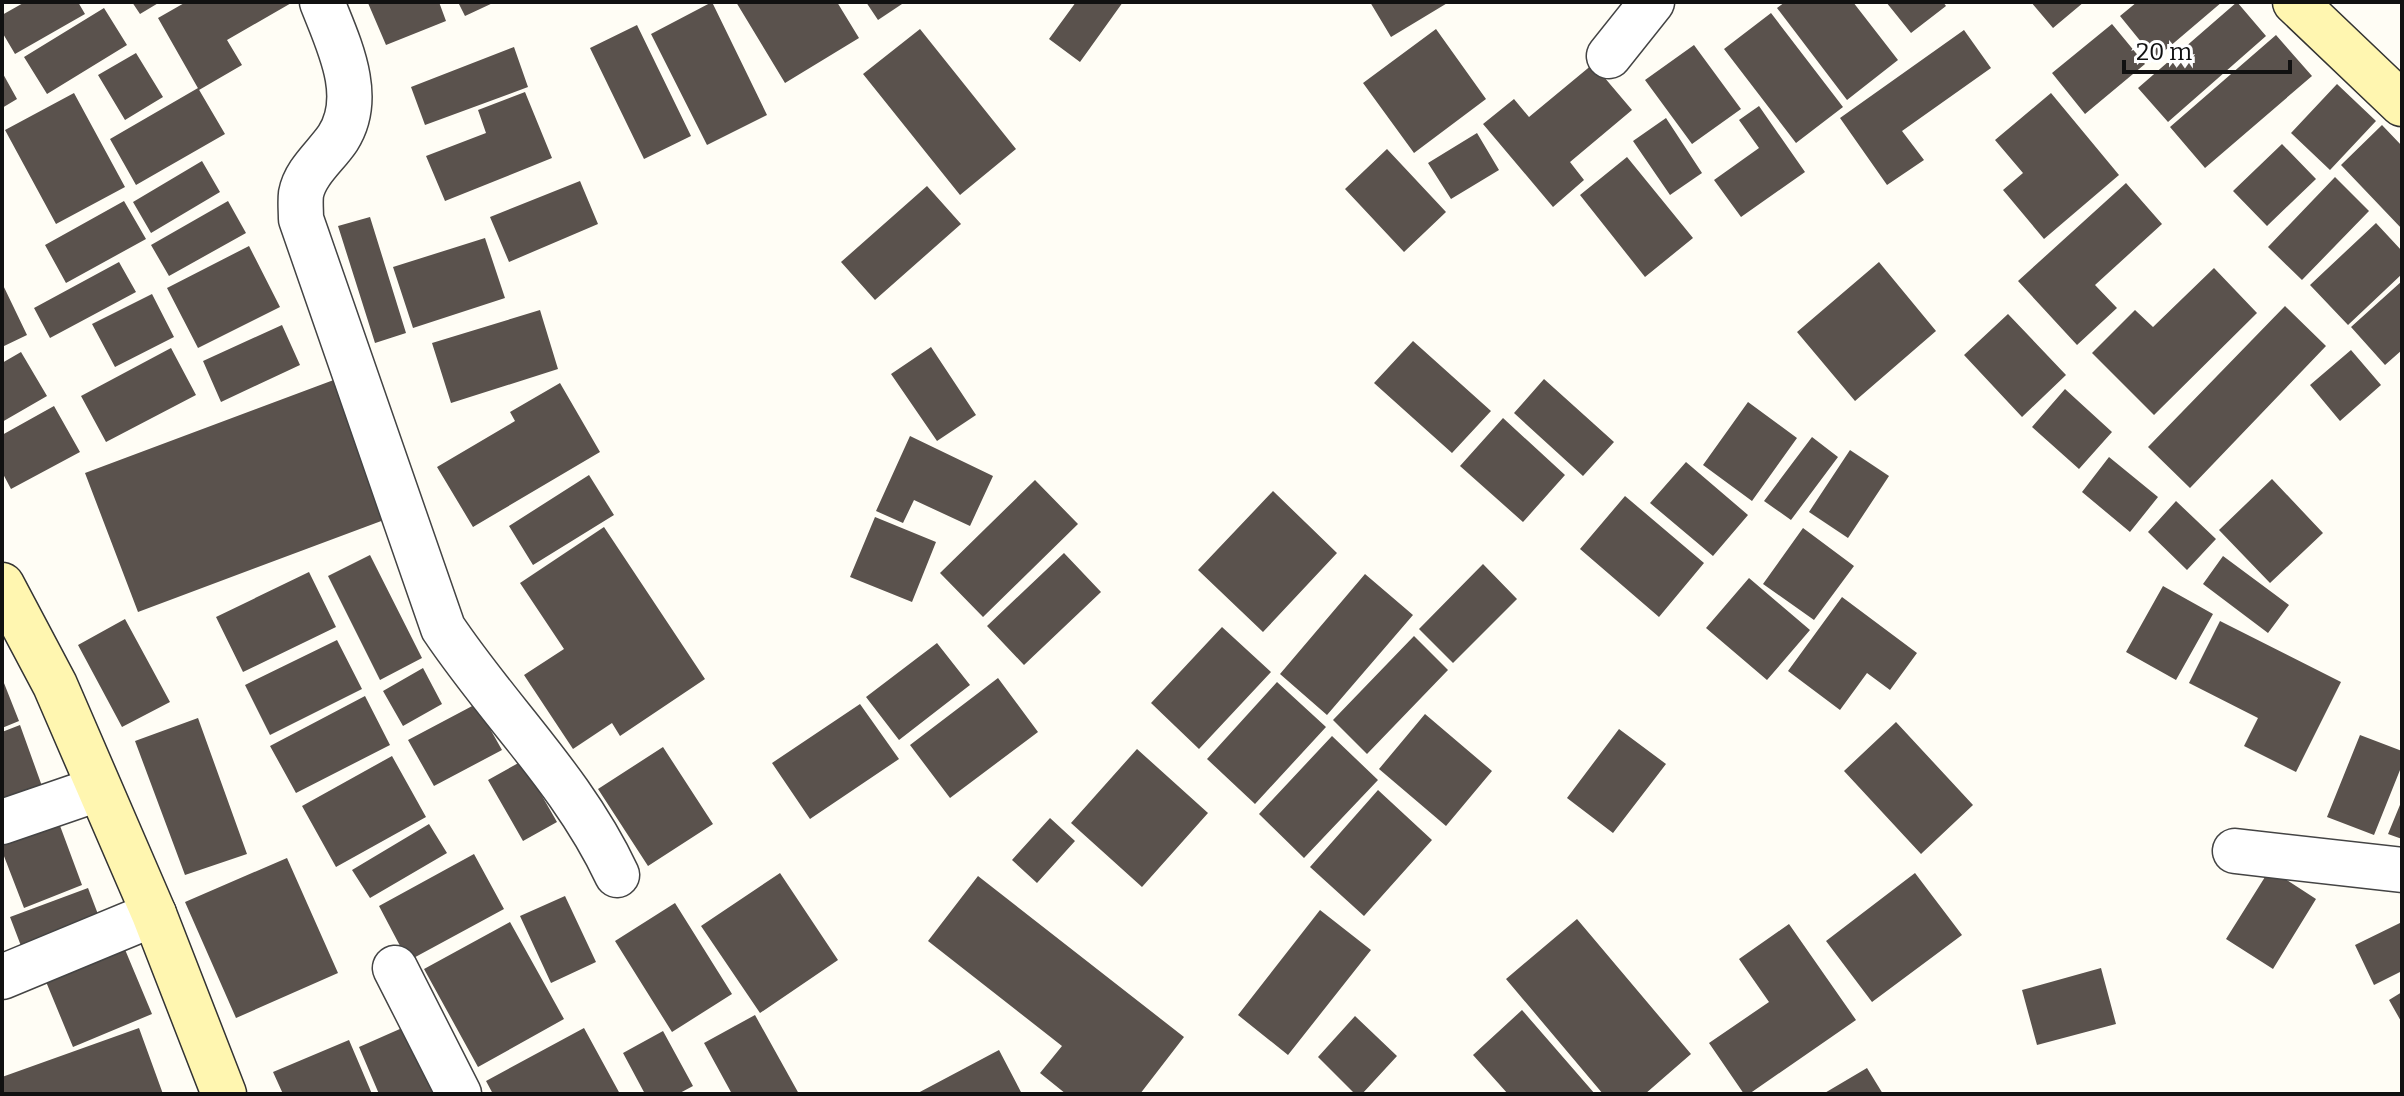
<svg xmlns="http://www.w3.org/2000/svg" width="2404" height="1096" viewBox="0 0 2404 1096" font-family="Bitter,serif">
  <rect width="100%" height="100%" fill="#fffdf5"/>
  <path fill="#5a524d" d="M25 2H78L85 14 15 54 2 32V15Z
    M132 2H160L140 14Z
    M186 2H293L227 40 242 65 199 90 158 18Z
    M371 2H439L446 21 386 45 368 3Z
    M458 2H495L465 16Z
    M712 2 767 115 707 145 651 34Z
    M736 2H837L859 38 785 83Z
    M866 2H905L878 20Z
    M1076 2H1123L1080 62 1049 39Z
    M1370 2H1449L1391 37Z
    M1785 2H1853L1898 60 1847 100 1777 8Z
    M1886 2H1943L1946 6 1911 33Z
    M2031 2H2084L2053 28Z
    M2137 2H2222L2155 59 2120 16Z
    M2237 2 2266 36 2168 122 2138 88Z
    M104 8 127 45 47 94 24 57Z
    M1771 13 1843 107 1796 143 1724 49Z
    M2112 24 2145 64 2085 114 2052 73Z
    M637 25 691 136 644 159 590 48Z
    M920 29 1016 149 960 195 863 74Z
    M1436 29 1486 99 1414 153 1363 83Z
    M1964 30 1991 68 1902 131 1924 160 1887 185 1840 118Z
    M2276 35 2312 76 2205 168 2170 127Z
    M1694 45 1741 109 1692 144 1645 80Z
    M514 47 528 87 425 125 411 87Z
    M136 53 163 97 125 120 98 75Z
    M1593 64 1632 110 1570 162 1584 180 1553 207 1483 124 1514 99 1529 117Z
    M2 72 17 99 2 108Z
    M2337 84 2376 121 2330 170 2291 133Z
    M198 88 225 134 136 185 110 139Z
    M525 92 552 158 445 201 426 156 486 133 478 110Z
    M74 93 125 187 56 224 5 130Z
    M2051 93 2119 175 2044 239 2003 190 2023 173 1995 140Z
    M1759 106 1805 172 1741 217 1714 180 1759 148 1739 120Z
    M1666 118 1702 173 1670 195 1633 141Z
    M2382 125 2402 146V229L2341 165Z
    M1477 133 1499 170 1451 199 1428 163Z
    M2282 144 2316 179 2267 226 2233 191Z
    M1387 149 1446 212 1404 252 1345 189Z
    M1627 157 1693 238 1645 277 1580 195Z
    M202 161 220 192 151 233 133 202Z
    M2335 177 2369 211 2302 280 2268 247Z
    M580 181 598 224 509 262 490 217Z
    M2126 183 2162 224 2095 285 2117 308 2077 345 2018 281Z
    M927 186 961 224 875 300 841 262Z
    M124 201 146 239 66 283 45 245Z
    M228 201 246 233 169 276 151 245Z
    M370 217 406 333 375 343 338 226Z
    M2376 223 2402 251V274L2348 325 2310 285Z
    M485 238 505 298 413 328 393 267Z
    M249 246 280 307 198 348 167 288Z
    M119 262 136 292 50 338 34 308Z
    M1879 262 1936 331 1855 401 1797 332Z
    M2214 268 2257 313 2154 415 2092 353 2135 310 2153 327Z
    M2402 281V350L2385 365 2351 327Z
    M2 283 27 335 2 347Z
    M152 294 174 337 115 367 92 324Z
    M2285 306 2326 346 2190 488 2148 447Z
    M540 310 558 369 451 403 432 343Z
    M2008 314 2066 375 2022 417 1964 355Z
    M282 325 300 365 221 402 203 361Z
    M1413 341 1491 411 1452 453 1374 383Z
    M931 347 976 415 937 441 891 374Z
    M171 348 196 395 106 442 81 396Z
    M2351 350 2381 385 2340 421 2310 385Z
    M21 352 47 396 2 422V363Z
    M339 378 392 517 138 612 85 473Z
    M1544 379 1614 442 1583 476 1514 413Z
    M560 383 600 452 473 527 437 467 515 421 510 412Z
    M2065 389 2112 432 2079 469 2032 427Z
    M1748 402 1797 438 1752 501 1703 465Z
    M54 406 80 452 11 489 2 472V435Z
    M1503 418 1565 475 1523 522 1460 466Z
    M910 436 993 476 970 526 914 500 903 523 876 511Z
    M1812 437 1838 457 1791 520 1764 501Z
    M1850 450 1889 476 1848 538 1809 512Z
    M2109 457 2158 497 2130 532 2082 492Z
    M1686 462 1748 515 1713 556 1650 503Z
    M589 475 614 515 533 565 509 526Z
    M2272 479 2323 533 2270 583 2219 530Z
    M1035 480 1078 524 983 617 940 573Z
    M1273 491 1337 553 1263 632 1198 570Z
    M1625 496 1704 563 1659 617 1580 549Z
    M2176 501 2216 539 2187 570 2148 532Z
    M875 517 936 542 912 602 850 577Z
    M604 527 705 679 620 736 612 723 573 749 524 675 564 649 520 583Z
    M1803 528 1854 566 1814 620 1763 584Z
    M1064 553 1101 592 1024 665 987 626Z
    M370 555 422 658 380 680 328 576Z
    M2223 556 2289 605 2268 633 2203 584Z
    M1483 564 1517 599 1453 663 1419 629Z
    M309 572 336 627 243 672 216 617Z
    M1365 574 1413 615 1327 715 1280 674Z
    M1749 578 1810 630 1767 680 1706 628Z
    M2163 586 2213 614 2176 680 2126 652Z
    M1842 597 1917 653 1890 690 1867 673 1840 710 1788 671Z
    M125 619 170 702 122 727 78 645Z
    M2220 621 2341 682 2296 772 2244 746 2258 718 2189 683Z
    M1222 627 1271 672 1199 749 1151 703Z
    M1414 636 1448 670 1367 754 1333 720Z
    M337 640 362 689 270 735 245 685Z
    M937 643 970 685 899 740 866 697Z
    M423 668 442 704 403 726 383 691Z
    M2 678 19 721 2 728Z
    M998 678 1038 732 950 798 910 745Z
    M1277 682 1326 727 1255 804 1207 759Z
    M365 696 390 745 296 793 270 746Z
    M476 704 502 750 434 786 408 740Z
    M860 704 899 759 810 819 772 763Z
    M1425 714 1492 771 1446 826 1379 769Z
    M198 718 247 854 185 875 135 741Z
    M1896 722 1973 805 1921 854 1844 771Z
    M20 725 47 800 2 816V732Z
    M1619 729 1666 764 1613 833 1567 798Z
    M2360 735 2402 751V765L2374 835 2327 817Z
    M1332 736 1378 780 1304 858 1259 814Z
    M663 747 713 824 648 866 598 789Z
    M1137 749 1208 813 1142 887 1071 823Z
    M392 756 426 817 336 867 302 806Z
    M522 761 557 822 523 841 488 780Z
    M1378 790 1432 840 1364 916 1310 867Z
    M2402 800V839L2388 834Z
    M56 815 82 885 24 908 2 851V835Z
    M1050 818 1075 841 1037 883 1012 860Z
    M429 824 447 853 370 898 352 870Z
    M474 854 504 909 408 961 379 906Z
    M287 858 338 973 236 1018 185 902Z
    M2270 869 2316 899 2273 969 2226 939Z
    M780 873 838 960 760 1013 701 926Z
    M1915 873 1962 935 1872 1002 1826 941Z
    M978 876 1184 1037 1140 1094H1066L1040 1073 1062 1046 928 941Z
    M88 888 104 930 26 959 10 917Z
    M565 896 596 962 551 983 520 916Z
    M675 903 732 994 672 1032 615 941Z
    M1320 910 1371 950 1288 1055 1238 1015Z
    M1577 919 1691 1054 1645 1094H1603L1506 979Z
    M510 922 564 1019 478 1067 424 969Z
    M2402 922V971L2374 985 2355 945Z
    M1789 924 1856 1020 1749 1094H1744L1709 1043 1769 1002 1739 959Z
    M121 940 152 1014 73 1047 42 972Z
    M2101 968 2116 1024 2037 1045 2022 990Z
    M2402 992V1023L2389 1000Z
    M1522 1010 1595 1094H1508L1473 1055Z
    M755 1015 799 1094H732L704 1043Z
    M1355 1016 1397 1056 1362 1094H1355L1318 1057Z
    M418 1021 449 1094H379L359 1047Z
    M139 1028 163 1094H2V1077Z
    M584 1028 620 1094H493L486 1081Z
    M663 1031 693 1086 678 1094H645L623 1053Z
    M349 1040 372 1094H283L273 1072Z
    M999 1050 1022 1094H916Z
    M1867 1068 1883 1094H1823Z"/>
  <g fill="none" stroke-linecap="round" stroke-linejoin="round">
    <g stroke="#444" stroke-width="47">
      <path id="street" d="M322 2C338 43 365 96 338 138 326 156 305 172 301 194 300 202 301 211 301 219L443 628C500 713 573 781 617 875
        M1609 56 1652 2
        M2 822 98 789
        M2235 851 2402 870
        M395 968 459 1094
        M2 977 154 914"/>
    </g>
    <g stroke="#333" stroke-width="47">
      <path id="secondary" d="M2295 2 2402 104
        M2 585 55 685 154 914 224 1094"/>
    </g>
    <use href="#street" stroke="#fff" stroke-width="44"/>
    <use href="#secondary" stroke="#fff6b0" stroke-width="44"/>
  </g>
  <rect width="2404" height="1096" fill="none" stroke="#111111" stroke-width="8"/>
  <path d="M2124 60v12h166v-12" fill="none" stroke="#111111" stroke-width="4"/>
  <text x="2136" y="60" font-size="24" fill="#111111" stroke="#ffffff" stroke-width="6" paint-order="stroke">20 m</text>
</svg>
